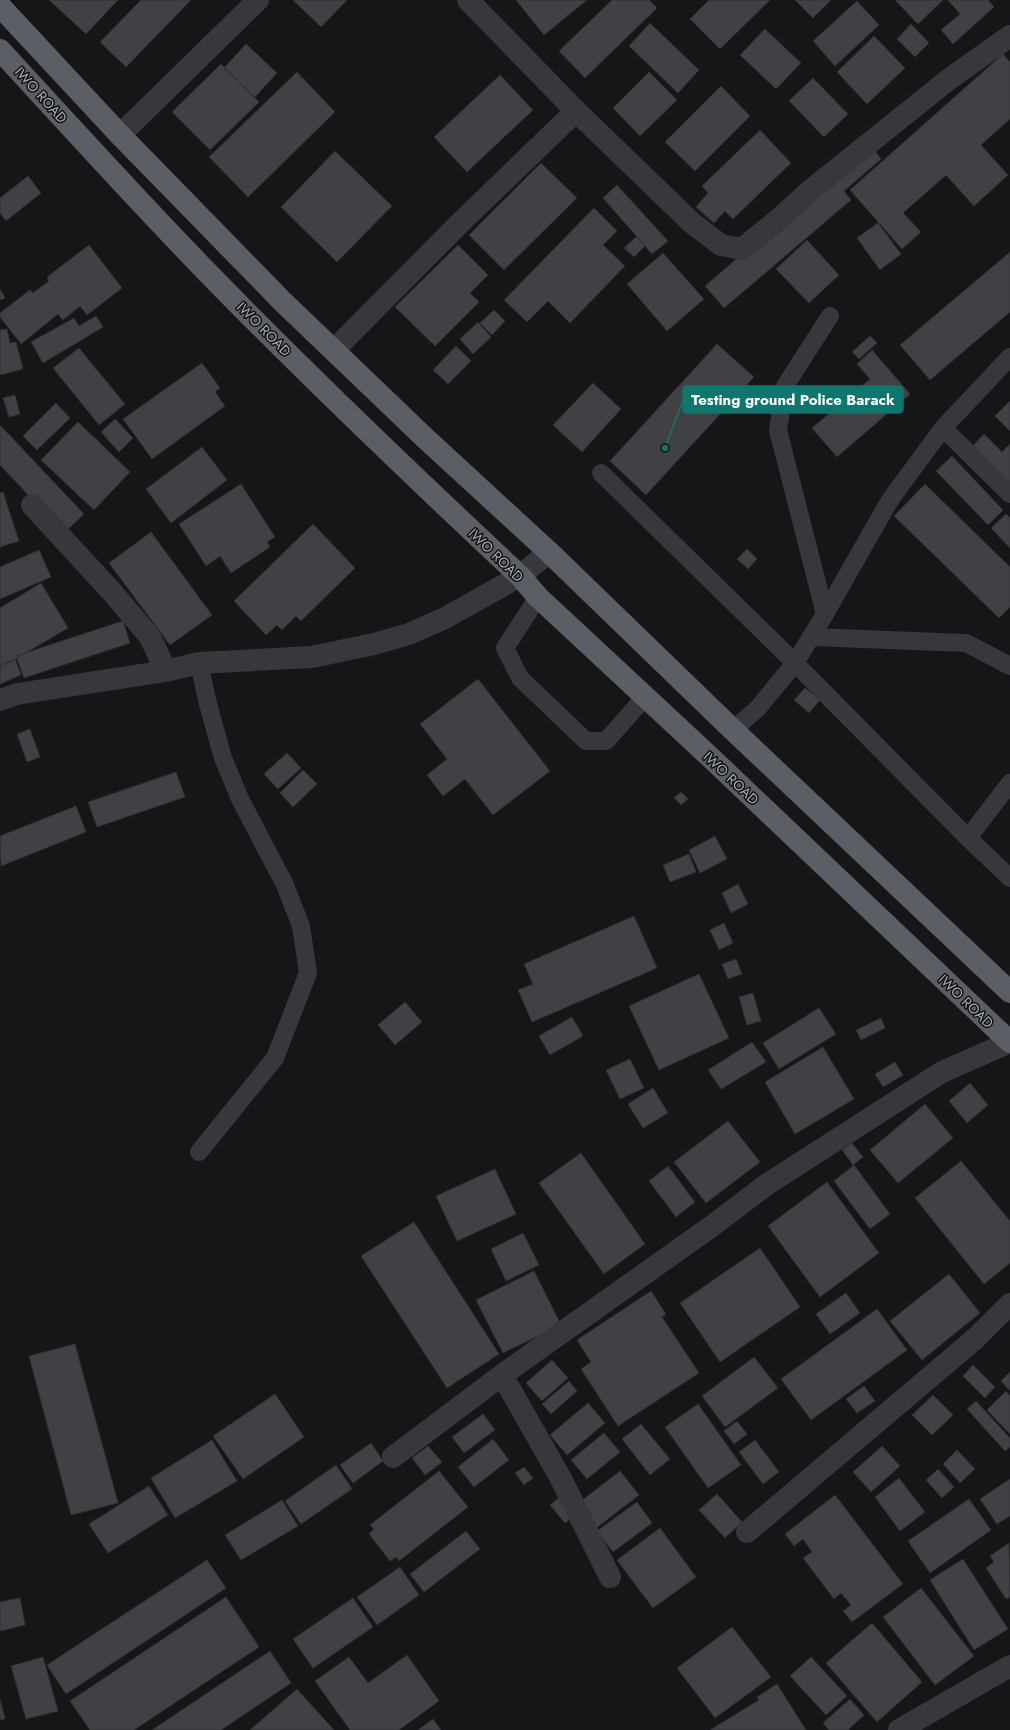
<svg xmlns="http://www.w3.org/2000/svg" width="1010" height="1730" viewBox="0 0 1010 1730" font-family="Jost,sans-serif">
  <rect width="100%" height="100%" fill="#161618"/>
  <path fill="#404145" stroke="#303034" d="M49 0H118L86 34Z
    M141 0H191L126 67 100 42Z
    M293 0H347L321 27Z
    M516 0H587L544 35Z
    M612 0H649L657 8 585 78 559 51Z
    M709 0H770L720 49 690 19Z
    M795 0H831L813 18Z
    M895 0H943L918 24Z
    M988 0 994 7 953 44 941 30 960 14 948 0Z
    M857 1 879 25 835 66 813 41Z
    M650 23 699 70 678 93 629 46Z
    M911 24 929 43 915 57 897 39Z
    M765 29 801 63 776 89 740 55Z
    M874 36 905 68 867 104 837 72Z
    M246 44 277 73 255 97 224 68Z
    M1003 54 1010 62V119L981 145 1008 175 974 206 946 175 903 213 921 232 902 249 850 190Z
    M221 64 259 102 210 150 172 112Z
    M297 72 335 112 248 197 209 157Z
    M649 72 677 100 640 136 613 108Z
    M500 75 533 110 467 172 434 137Z
    M813 78 848 114 824 137 789 101Z
    M721 86 750 116 695 171 665 142Z
    M760 130 791 163 733 219 725 211 714 223 696 207 708 193 702 186Z
    M870 145 881 159 844 191 851 200 724 308 705 286Z
    M335 151 392 206 337 262 281 207Z
    M541 163 577 198 504 270 469 235Z
    M28 176 41 193 6 221 0 213V198Z
    M617 185 668 241 652 254 603 198Z
    M594 208 617 231 603 245 625 266 570 323 548 301 527 322 504 300Z
    M878 223 901 254 880 270 857 238Z
    M636 237 645 246 634 257 624 248Z
    M807 240 839 275 809 303 776 269Z
    M89 245 122 288 87 315 80 306 63 320 58 314 21 344 0 317V313L30 290 33 293 49 281 47 277Z
    M458 245 488 275 470 293 479 302 435 346 395 307Z
    M1010 252V312L930 380 900 345Z
    M663 253 704 299 667 331 627 284Z
    M0 289 5 298 0 300Z
    M494 310 505 321 492 335 480 323Z
    M96 316 103 327 43 363 31 342 74 318 79 326Z
    M478 322 491 337 473 354 460 339Z
    M7 329 10 343 16 342 23 369 0 375V330Z
    M870 336 877 343 859 359 852 352Z
    M717 344 754 377 646 495 610 461Z
    M456 346 471 361 448 384 433 370Z
    M79 348 125 404 99 425 53 368Z
    M872 350 910 394 837 457 812 428 870 379 857 364Z
    M202 363 220 388 215 392 225 406 152 459 123 419Z
    M593 383 621 409 582 452 553 425Z
    M15 395 20 414 9 417 3 398Z
    M1010 401V431L995 416Z
    M56 403 70 418 37 450 23 436Z
    M115 419 133 438 119 452 101 432Z
    M78 422 130 472 94 510 41 460Z
    M0 425 84 514 64 533 0 465Z
    M984 434 1002 452 1010 444V483L973 446Z
    M202 447 227 480 171 523 146 489Z
    M952 456 1003 510 988 525 936 471Z
    M241 484 275 537 267 542 270 547 231 573 220 556 206 566 179 524Z
    M925 484 1010 567V607L999 618 894 516Z
    M3 492 19 541 0 547V493Z
    M1006 514 1010 518V548L991 528Z
    M313 524 355 568 301 621 296 616 282 630 277 625 266 635 234 601Z
    M151 532 212 615 170 645 109 563Z
    M747 549 757 559 748 569 737 559Z
    M39 550 51 577 0 599V567Z
    M41 583 68 628 0 668V608Z
    M123 621 130 643 24 678 16 656Z
    M15 659 21 675 0 684V665Z
    M478 679 550 771 493 815 465 779 443 796 427 775 447 759 420 724Z
    M805 688 820 700 809 713 794 700Z
    M30 729 40 757 27 762 17 734Z
    M287 753 301 768 278 789 264 774Z
    M303 770 317 784 293 807 280 793Z
    M176 772 185 797 97 827 88 802Z
    M681 792 688 799 681 805 674 798Z
    M76 806 86 832 1 866 0 836Z
    M715 836 727 859 700 873 689 850Z
    M689 854 696 872 670 882 663 865Z
    M738 884 748 904 731 913 722 893Z
    M634 916 657 968 532 1022 518 990 533 984 524 964Z
    M724 923 733 943 719 950 710 930Z
    M736 959 742 974 728 979 722 964Z
    M699 974 729 1038 659 1070 629 1006Z
    M753 993 761 1021 747 1025 739 997Z
    M405 1002 422 1022 395 1045 378 1025Z
    M819 1008 836 1034 779 1069 763 1043Z
    M572 1017 583 1036 550 1055 539 1036Z
    M881 1018 885 1028 861 1040 856 1030Z
    M752 1042 766 1062 721 1089 708 1070Z
    M823 1047 854 1099 795 1134 765 1082Z
    M630 1059 644 1088 620 1099 606 1070Z
    M895 1062 903 1075 883 1087 875 1074Z
    M970 1083 988 1105 967 1123 949 1101Z
    M653 1088 668 1113 643 1128 628 1104Z
    M925 1104 953 1138 898 1183 870 1150Z
    M728 1121 760 1162 706 1203 674 1162Z
    M852 1143 863 1157 853 1165 842 1150Z
    M581 1153 645 1244 604 1274 539 1183Z
    M961 1161 1010 1221V1263L984 1284 915 1198Z
    M854 1165 890 1214 870 1229 834 1181Z
    M668 1166 695 1202 676 1217 649 1181Z
    M495 1169 516 1214 457 1241 436 1196Z
    M827 1182 879 1253 820 1297 768 1226Z
    M414 1222 499 1354 447 1388 361 1256Z
    M523 1233 539 1265 506 1281 491 1249Z
    M760 1248 800 1307 720 1362 680 1303Z
    M534 1271 561 1325 503 1353 476 1300Z
    M949 1274 980 1313 922 1360 890 1321Z
    M651 1291 666 1314 662 1317 699 1373 618 1426 581 1369 591 1362 577 1340Z
    M846 1293 860 1313 830 1334 816 1314Z
    M877 1309 907 1350 811 1420 781 1379Z
    M75 1344 118 1503 71 1515 29 1356Z
    M754 1357 778 1388 725 1427 702 1396Z
    M552 1360 568 1378 542 1401 526 1383Z
    M973 1365 995 1387 985 1398 963 1376Z
    M1010 1372V1391L1001 1381Z
    M569 1381 577 1391 551 1414 542 1404Z
    M864 1386 875 1401 857 1413 846 1399Z
    M1006 1391 1010 1396V1434L987 1410Z
    M275 1394 304 1437 243 1479 213 1436Z
    M933 1395 953 1415 932 1435 912 1415Z
    M976 1401 1010 1438V1447L1005 1451 967 1409Z
    M588 1403 605 1423 567 1455 550 1435Z
    M698 1404 741 1465 708 1488 665 1427Z
    M483 1414 495 1430 464 1453 452 1437Z
    M737 1421 747 1434 734 1444 724 1431Z
    M641 1424 670 1459 650 1475 622 1439Z
    M604 1433 620 1452 587 1479 571 1460Z
    M493 1439 509 1460 474 1487 458 1467Z
    M212 1440 237 1481 175 1518 151 1478Z
    M755 1440 779 1472 763 1484 739 1452Z
    M371 1443 383 1461 353 1483 340 1465Z
    M428 1446 442 1462 425 1475 412 1458Z
    M882 1446 900 1466 871 1492 853 1472Z
    M957 1450 975 1469 960 1483 943 1464Z
    M336 1465 352 1489 301 1524 285 1501Z
    M524 1467 533 1478 524 1485 515 1473Z
    M938 1469 954 1487 942 1498 926 1480Z
    M439 1471 468 1507 399 1561 396 1557 390 1561 369 1534 374 1529 370 1525Z
    M620 1471 639 1495 595 1529 576 1505Z
    M899 1478 925 1512 900 1531 875 1497Z
    M1010 1479V1516L997 1524 980 1499Z
    M149 1486 168 1515 108 1553 89 1524Z
    M717 1494 742 1522 725 1538 699 1510Z
    M835 1495 903 1584 852 1622 843 1611 851 1605 841 1593 834 1599 803 1558 812 1552 803 1539 794 1546 785 1534Z
    M560 1497 575 1515 565 1523 550 1505Z
    M969 1499 991 1530 930 1573 908 1541Z
    M282 1500 298 1526 241 1560 225 1535Z
    M637 1502 652 1523 613 1552 597 1531Z
    M660 1528 696 1577 653 1608 617 1560Z
    M466 1531 480 1549 424 1592 410 1574Z
    M1009 1543 1010 1597 1006 1599 986 1568 994 1562 990 1556Z
    M963 1559 1008 1629 974 1650 930 1580Z
    M207 1560 226 1588 66 1694 47 1665Z
    M400 1567 419 1595 377 1625 357 1597Z
    M921 1588 974 1656 935 1685 883 1617Z
    M226 1597 259 1647 134 1730H90L70 1701Z
    M20 1598 25 1625 0 1631V1602Z
    M353 1598 373 1627 313 1668 293 1639Z
    M872 1623 922 1682 877 1722 826 1663Z
    M732 1627 771 1677 715 1718 677 1668Z
    M270 1651 291 1683 221 1730H152Z
    M407 1655 439 1701 399 1730H350L315 1681 349 1657 368 1683Z
    M43 1657 58 1711 26 1719 11 1666Z
    M811 1657 847 1696 826 1715 790 1676Z
    M777 1684 806 1730H710L759 1700 757 1697Z
    M297 1689 334 1730H250Z
    M0 1699 5 1719 0 1720Z
    M850 1699 864 1715 848 1730H829L823 1723Z
    M433 1719 441 1730H418Z"/>
  <g fill="none" stroke-linecap="round" stroke-linejoin="round">
    <path stroke="#37383d" stroke-width="18" d="M943 428 1010 494
      M601 473 795 663 968 838 1010 878
      M538 597 505 648 520 678 586 741H606L645 697
      M825 614 890 500 943 428 1010 357
      M811 637 966 643 1010 666
      M733 730 758 708 795 663 825 614 778 430 785 386 830 316
      M968 838 1010 783
      M199 1152 275 1058 308 973 301 926 285 885 240 799 223 758 208 704 199 663"/>
    <path stroke="#37383d" stroke-width="22" d="M468 0 576 111 692 223 721 245 742 249 780 218 812 189 948 80 1010 36
      M120 135 258 0
      M334 350 461 222 576 111
      M32 505 112 592 150 637 166 671
      M0 700 17 694 166 671 199 663 312 657 374 644 409 634 445 618 520 576 549 552
      M502 1375 560 1477 610 1577
      M393 1457 502 1375 712 1226 766 1185 942 1072 1010 1042
      M747 1532 976 1338 1010 1304
      M899 1730 1010 1666"/>
    <path stroke="#5b5e65" stroke-width="22" d="M0 6 120 135 282 301 425 438 549 552 733 730 1010 992
      M0 50C68 124 135 198 205 270 307 375 413 476 520 576L538 597 710 757 1010 1042"/>
  </g>
  <g text-anchor="middle" stroke-width="3" stroke-linejoin="round" paint-order="stroke">
    <g font-size="14" fill="#a8adb8" stroke="#111113">
      <text transform="translate(41 95) rotate(48)" y="5">IWO ROAD</text>
      <text transform="translate(264 329) rotate(45)" y="5">IWO ROAD</text>
      <text transform="translate(496 555) rotate(44)" y="5">IWO ROAD</text>
      <text transform="translate(731 778) rotate(43)" y="5">IWO ROAD</text>
      <text transform="translate(966 1001) rotate(44)" y="5">IWO ROAD</text>
    </g>
  </g>
  <path fill="none" stroke="#0f766e" stroke-width="1.5" d="M665 448L683 400"/>
  <circle fill="#0f766e" stroke="#111113" stroke-width="1.5" cx="665" cy="448" r="4"/>
  <rect fill="#0f766e" stroke="#0f766e" stroke-width="1.5" x="683" y="386" width="220" height="27" rx="4"/>
  <g font-size="15" text-anchor="middle" font-weight="bold" fill="#fff">
    <text x="793" y="405">Testing ground Police Barack</text>
  </g>
</svg>
